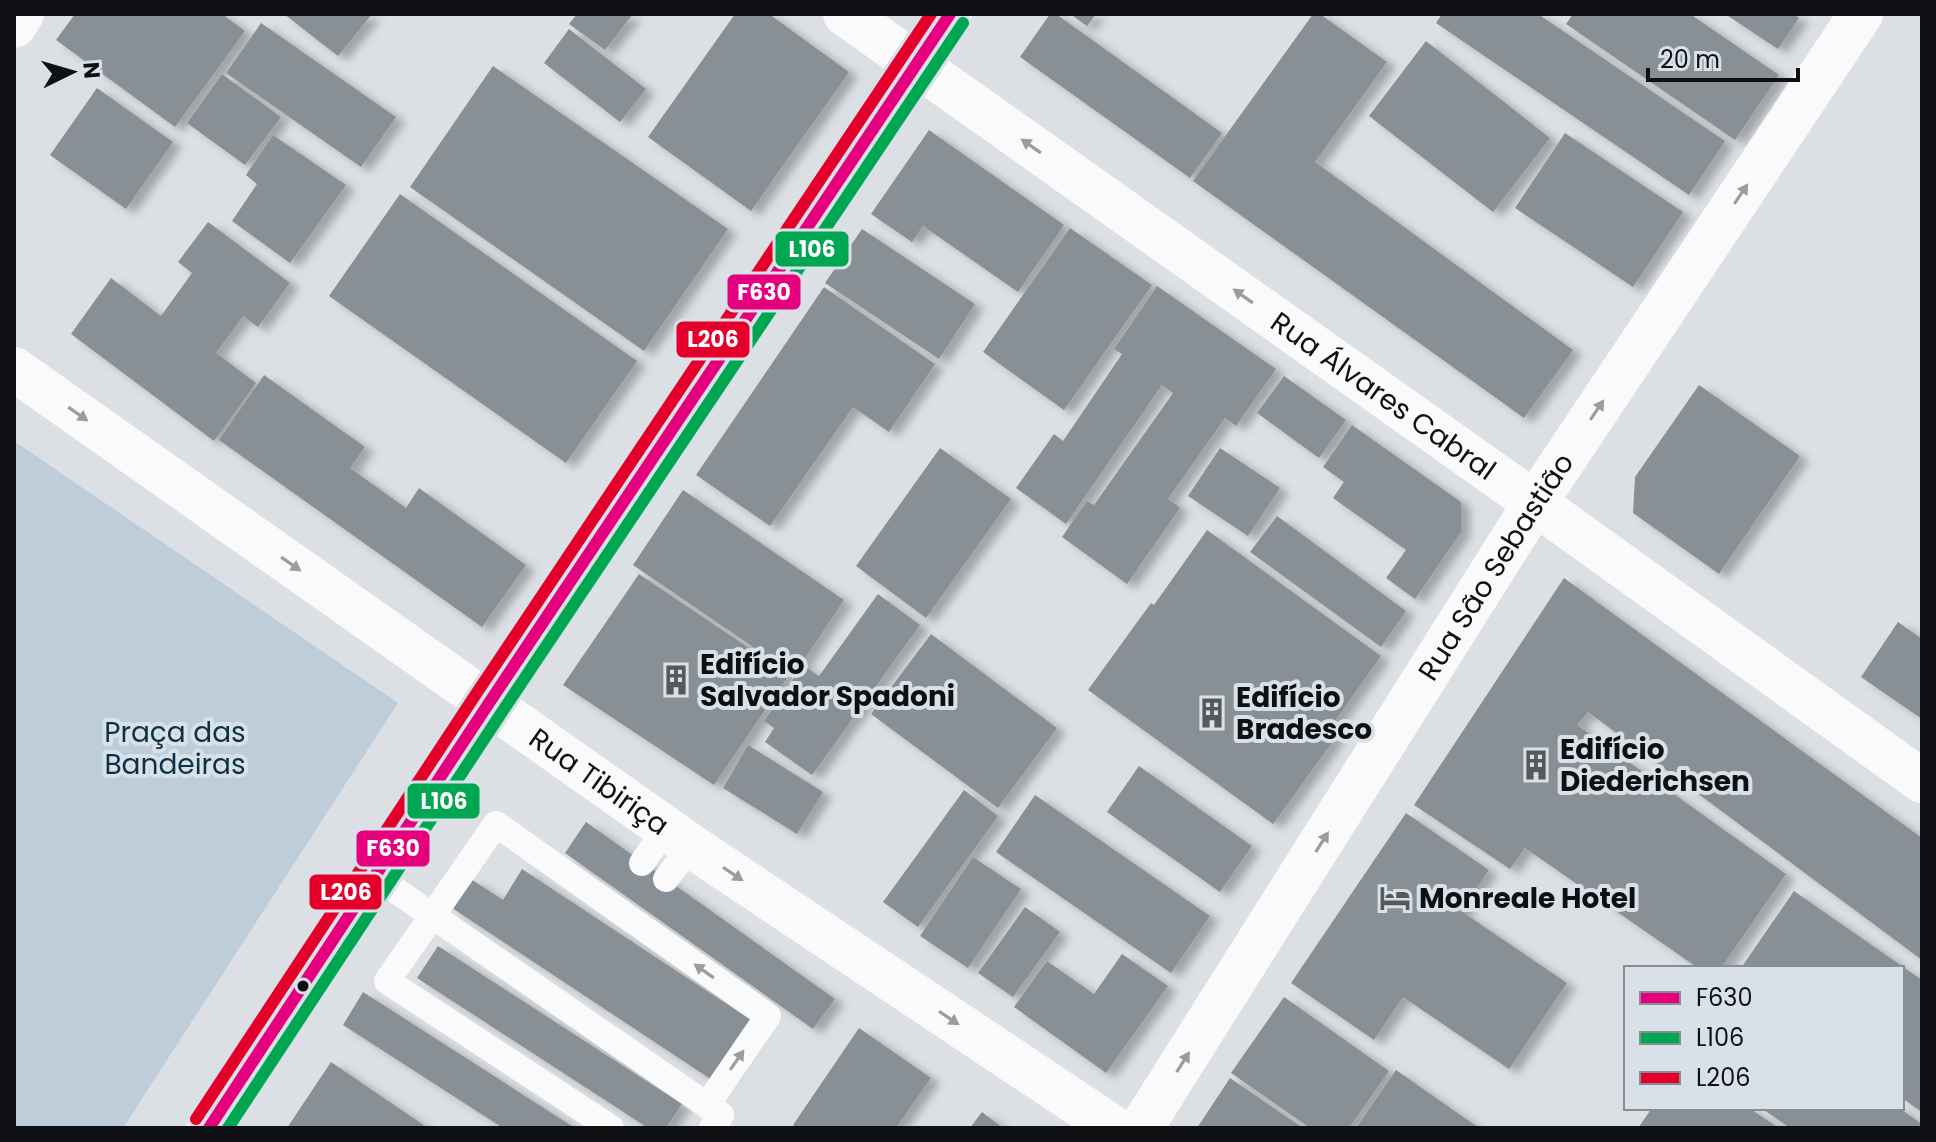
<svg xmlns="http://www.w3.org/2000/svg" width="1936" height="1142" viewBox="0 0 1936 1142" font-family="Poppins,sans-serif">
  <defs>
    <filter id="shadow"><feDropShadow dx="9" dy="5" stdDeviation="4" flood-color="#0004"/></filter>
  </defs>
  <rect width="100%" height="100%" fill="#dce0e4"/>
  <path fill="#bdcdda" d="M14 441 398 703 123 1128H14Z"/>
  <path fill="#888f95" filter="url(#shadow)" d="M75 14H222L245 31 175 127 56 40Z
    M284 14H372L338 56Z
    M577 14H633L605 50 569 24Z
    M735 14H769L849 72 751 211 648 137Z
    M1050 14H1056L1222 133 1190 178 1020 57Z
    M1070 14H1096L1087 26Z
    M1313 14H1320L1387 62 1315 162 1573 350 1524 418 1193 181Z
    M1442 14H1538L1725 141 1689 195 1436 23Z
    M1573 14H1690L1779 75 1735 140 1566 24Z
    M1725 14H1794L1799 18 1778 49Z
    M261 23 396 117 361 167 226 73Z
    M569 29 646 89 620 122 544 63Z
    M1426 41 1550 138 1493 212 1369 116Z
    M493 66 728 229 644 351 410 187Z
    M222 74 281 117 245 165 187 123Z
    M97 88 173 142 126 209 50 155Z
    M929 130 1064 225 1018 292 923 226 912 242 871 214Z
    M1565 133 1683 212 1633 287 1515 208Z
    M273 135 346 185 290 263 232 221 257 184 246 175Z
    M400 194 637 361 566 463 329 296Z
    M208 222 290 283 258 327 243 316 216 353 256 383 214 441 71 334 111 278 161 316 192 273 178 262Z
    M1070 228 1152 285 1064 410 983 352Z
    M862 229 975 304 939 359 825 283Z
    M1157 286 1276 369 1236 426 1225 418 1168 499 1180 508 1127 584 1062 537 1087 501 1094 505 1173 393 1162 385 1066 524 1016 488 1054 434 1063 441 1122 354 1114 349Z
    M824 287 935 364 889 432 853 407 770 526 696 475Z
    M264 375 365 447 350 468 406 508 419 488 526 565 482 627 219 440Z
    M1284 376 1346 420 1319 458 1257 413Z
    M1699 385 1800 456 1719 574 1633 513 1635 477Z
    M1352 425 1461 502V532L1415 599 1386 578 1406 550 1333 498 1344 482 1323 467Z
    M940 448 1011 499 926 618 856 566Z
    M1220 448 1280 488 1248 536 1188 496Z
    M683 490 844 600 794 675 633 565Z
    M1277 516 1406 611 1381 647 1250 552Z
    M1207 530 1381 656 1328 731 1336 737 1273 824 1088 690 1151 603 1154 605Z
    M639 574 789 675 714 785 563 685Z
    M1564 578 1922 838V960L1588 712 1577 725 1786 874 1721 968H1698L1525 848 1510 869 1414 805Z
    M878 594 920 625 812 775 765 742 774 728 764 721 803 665 819 676Z
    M1898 622 1922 639V719L1861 677Z
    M931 634 1057 728 998 808 871 714Z
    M748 745 823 792 797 834 723 788Z
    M1139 766 1252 846 1220 892 1107 812Z
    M964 790 998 816 918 927 883 902Z
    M1035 795 1210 916 1171 973 996 852Z
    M1406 813 1489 870 1461 911 1567 983 1509 1069 1403 997 1374 1040 1291 983Z
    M586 822 835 999 813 1029 565 853Z
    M973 857 1021 889 968 968 920 936Z
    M522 869 757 1024 718 1084 452 908 471 879 503 900Z
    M1794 891 1922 980V1112L1902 1098V968H1741Z
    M1025 907 1060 932 1013 997 978 973Z
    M438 946 682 1104 666 1128H648L417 978Z
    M1122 954 1168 986 1106 1073 1014 1007 1047 961 1094 994Z
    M363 992 575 1128H503L343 1025Z
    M1284 997 1389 1071 1349 1128H1310L1231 1073Z
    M859 1028 931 1078 896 1128H798L793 1125Z
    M331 1062 428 1128H287Z
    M1396 1070 1479 1128H1356Z
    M1230 1078 1303 1128H1197Z
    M1652 1108H1749L1779 1128H1638Z
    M1761 1108H1899L1922 1124V1128H1790Z
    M982 1112 1003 1128H970Z"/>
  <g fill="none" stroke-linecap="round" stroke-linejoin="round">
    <path stroke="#fafafb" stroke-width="26" d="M642 863 666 828
      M375 876 721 1115 712 1128
      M666 879 691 846
      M611 1128 387 981 496 824 768 1016 707 1105"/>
    <g stroke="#fafafb" stroke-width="44">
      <path id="s1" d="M845 14 1535 503 1922 781"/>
      <path d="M14 26 22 14"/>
      <path id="s2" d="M14 369 691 846 1114 1128"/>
      <path d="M209 1128 489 703 950 14"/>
      <path id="s3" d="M1141 1128 1535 503 1861 14"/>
    </g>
    <g stroke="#d8e1e7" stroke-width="18">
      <path id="bus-1" d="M209 1128 489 703 950 14"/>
    </g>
    <g stroke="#d8e1e7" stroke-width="18">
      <path id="bus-2" d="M228 1128 502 712 963 23"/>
    </g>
    <g stroke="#d8e1e7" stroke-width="18">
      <path id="bus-3" d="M196 1119 476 694 931 14"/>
    </g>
    <use href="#bus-1" stroke="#e5007d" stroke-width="12"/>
    <use href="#bus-2" stroke="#00a651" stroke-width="12"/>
    <use href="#bus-3" stroke="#e4002b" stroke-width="12"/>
  </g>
  <defs><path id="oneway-solid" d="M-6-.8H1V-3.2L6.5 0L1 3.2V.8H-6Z" transform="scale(2)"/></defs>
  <g fill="#9c9c9e">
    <use href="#oneway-solid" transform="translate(1031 146) rotate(-145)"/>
    <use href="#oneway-solid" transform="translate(1741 194) rotate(-56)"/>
    <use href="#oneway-solid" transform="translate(1243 296) rotate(-145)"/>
    <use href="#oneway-solid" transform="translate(1597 410) rotate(-56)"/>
    <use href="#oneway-solid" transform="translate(78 414) rotate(35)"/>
    <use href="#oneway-solid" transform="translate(291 564) rotate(35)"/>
    <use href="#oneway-solid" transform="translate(1322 842) rotate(-58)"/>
    <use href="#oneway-solid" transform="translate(733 874) rotate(34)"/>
    <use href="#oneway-solid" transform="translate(704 971) rotate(-145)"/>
    <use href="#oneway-solid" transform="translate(949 1018) rotate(34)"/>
    <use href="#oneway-solid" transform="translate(737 1060) rotate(-55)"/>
    <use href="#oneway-solid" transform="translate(1183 1062) rotate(-58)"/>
  </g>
  <defs>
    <g id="building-bare" transform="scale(2.4)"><path d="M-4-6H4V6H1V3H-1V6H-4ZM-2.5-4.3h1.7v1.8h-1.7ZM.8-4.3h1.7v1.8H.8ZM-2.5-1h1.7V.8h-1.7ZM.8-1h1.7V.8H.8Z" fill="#56595c" stroke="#d8e1e7" stroke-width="2.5" paint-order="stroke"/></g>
    <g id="hotel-bare" transform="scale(2.4)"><path d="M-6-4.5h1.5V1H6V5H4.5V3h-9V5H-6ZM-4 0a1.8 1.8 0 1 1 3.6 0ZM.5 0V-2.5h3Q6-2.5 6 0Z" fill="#56595c" stroke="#d8e1e7" stroke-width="2.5" paint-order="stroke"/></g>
  </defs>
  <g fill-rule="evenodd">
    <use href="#building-bare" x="676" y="680"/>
    <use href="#building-bare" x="1212" y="713"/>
    <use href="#building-bare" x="1536" y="765"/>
    <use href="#hotel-bare" x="1395" y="898"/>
  </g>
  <circle fill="#0e1013" stroke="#d8e1e7" stroke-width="3" cx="303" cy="986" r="7"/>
  <g text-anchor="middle" stroke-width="8" stroke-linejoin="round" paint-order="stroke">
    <g font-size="28" fill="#0e1013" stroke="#d8e1e7">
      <text dy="10" stroke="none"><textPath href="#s1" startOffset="660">Rua Álvares Cabral</textPath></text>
      <text dy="10" stroke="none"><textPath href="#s3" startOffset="664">Rua São Sebastião</textPath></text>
      <text dy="10" stroke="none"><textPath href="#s2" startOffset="716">Rua Tibiriça</textPath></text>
    </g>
    <g font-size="28" font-weight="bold" fill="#0e1013" stroke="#d8e1e7" text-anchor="start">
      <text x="700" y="674">Edifício<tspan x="700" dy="32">Salvador Spadoni</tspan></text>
      <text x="1236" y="707">Edifício<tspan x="1236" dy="32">Bradesco</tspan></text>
      <text x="1560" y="759">Edifício<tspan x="1560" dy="32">Diederichsen</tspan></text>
      <text x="1419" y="908">Monreale Hotel</text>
    </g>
    <g font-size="28" fill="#0c3148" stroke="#d8e1e7">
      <text x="175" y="742">Praça das<tspan x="175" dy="32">Bandeiras</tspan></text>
    </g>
  </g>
  <g stroke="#d8e1e7" stroke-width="3">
    <rect x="774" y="230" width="76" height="38" rx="8" fill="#00a651"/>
    <rect x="726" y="273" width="76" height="38" rx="8" fill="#e5007d"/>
    <rect x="675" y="320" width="76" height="39" rx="8" fill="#e4002b"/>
    <rect x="406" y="782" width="75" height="38" rx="8" fill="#00a651"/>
    <rect x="355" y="829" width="76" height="39" rx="8" fill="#e5007d"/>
    <rect x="308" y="873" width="75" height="38" rx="8" fill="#e4002b"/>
  </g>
  <g font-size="22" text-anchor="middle" font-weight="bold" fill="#fff">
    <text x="812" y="257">L106</text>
    <text x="764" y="300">F630</text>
    <text x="713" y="347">L206</text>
    <text x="444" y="809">L106</text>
    <text x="393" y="856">F630</text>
    <text x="346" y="900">L206</text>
  </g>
  <rect width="1936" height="1142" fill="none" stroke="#0e1013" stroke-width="32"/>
  <rect x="1624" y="966" width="280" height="144" fill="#d8e1e7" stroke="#878d92" stroke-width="2"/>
  <rect x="1640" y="992" width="40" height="12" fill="#e5007d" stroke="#878d92" stroke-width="2"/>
  <text x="1696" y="1006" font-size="24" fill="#0e1013">F630</text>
  <rect x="1640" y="1032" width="40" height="12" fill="#00a651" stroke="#878d92" stroke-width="2"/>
  <text x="1696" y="1046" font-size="24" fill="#0e1013">L106</text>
  <rect x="1640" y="1072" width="40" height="12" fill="#e4002b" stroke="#878d92" stroke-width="2"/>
  <text x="1696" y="1086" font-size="24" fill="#0e1013">L206</text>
  <g transform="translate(72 72) rotate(85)" stroke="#d8e1e7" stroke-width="6" paint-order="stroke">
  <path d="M0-6L14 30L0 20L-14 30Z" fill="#0e1013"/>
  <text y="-12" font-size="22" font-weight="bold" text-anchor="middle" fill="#0e1013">N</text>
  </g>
  <path d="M1648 68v12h150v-12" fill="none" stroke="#0e1013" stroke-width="4"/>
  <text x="1660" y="68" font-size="24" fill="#0e1013" stroke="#d8e1e7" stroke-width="6" paint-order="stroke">20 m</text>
</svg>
